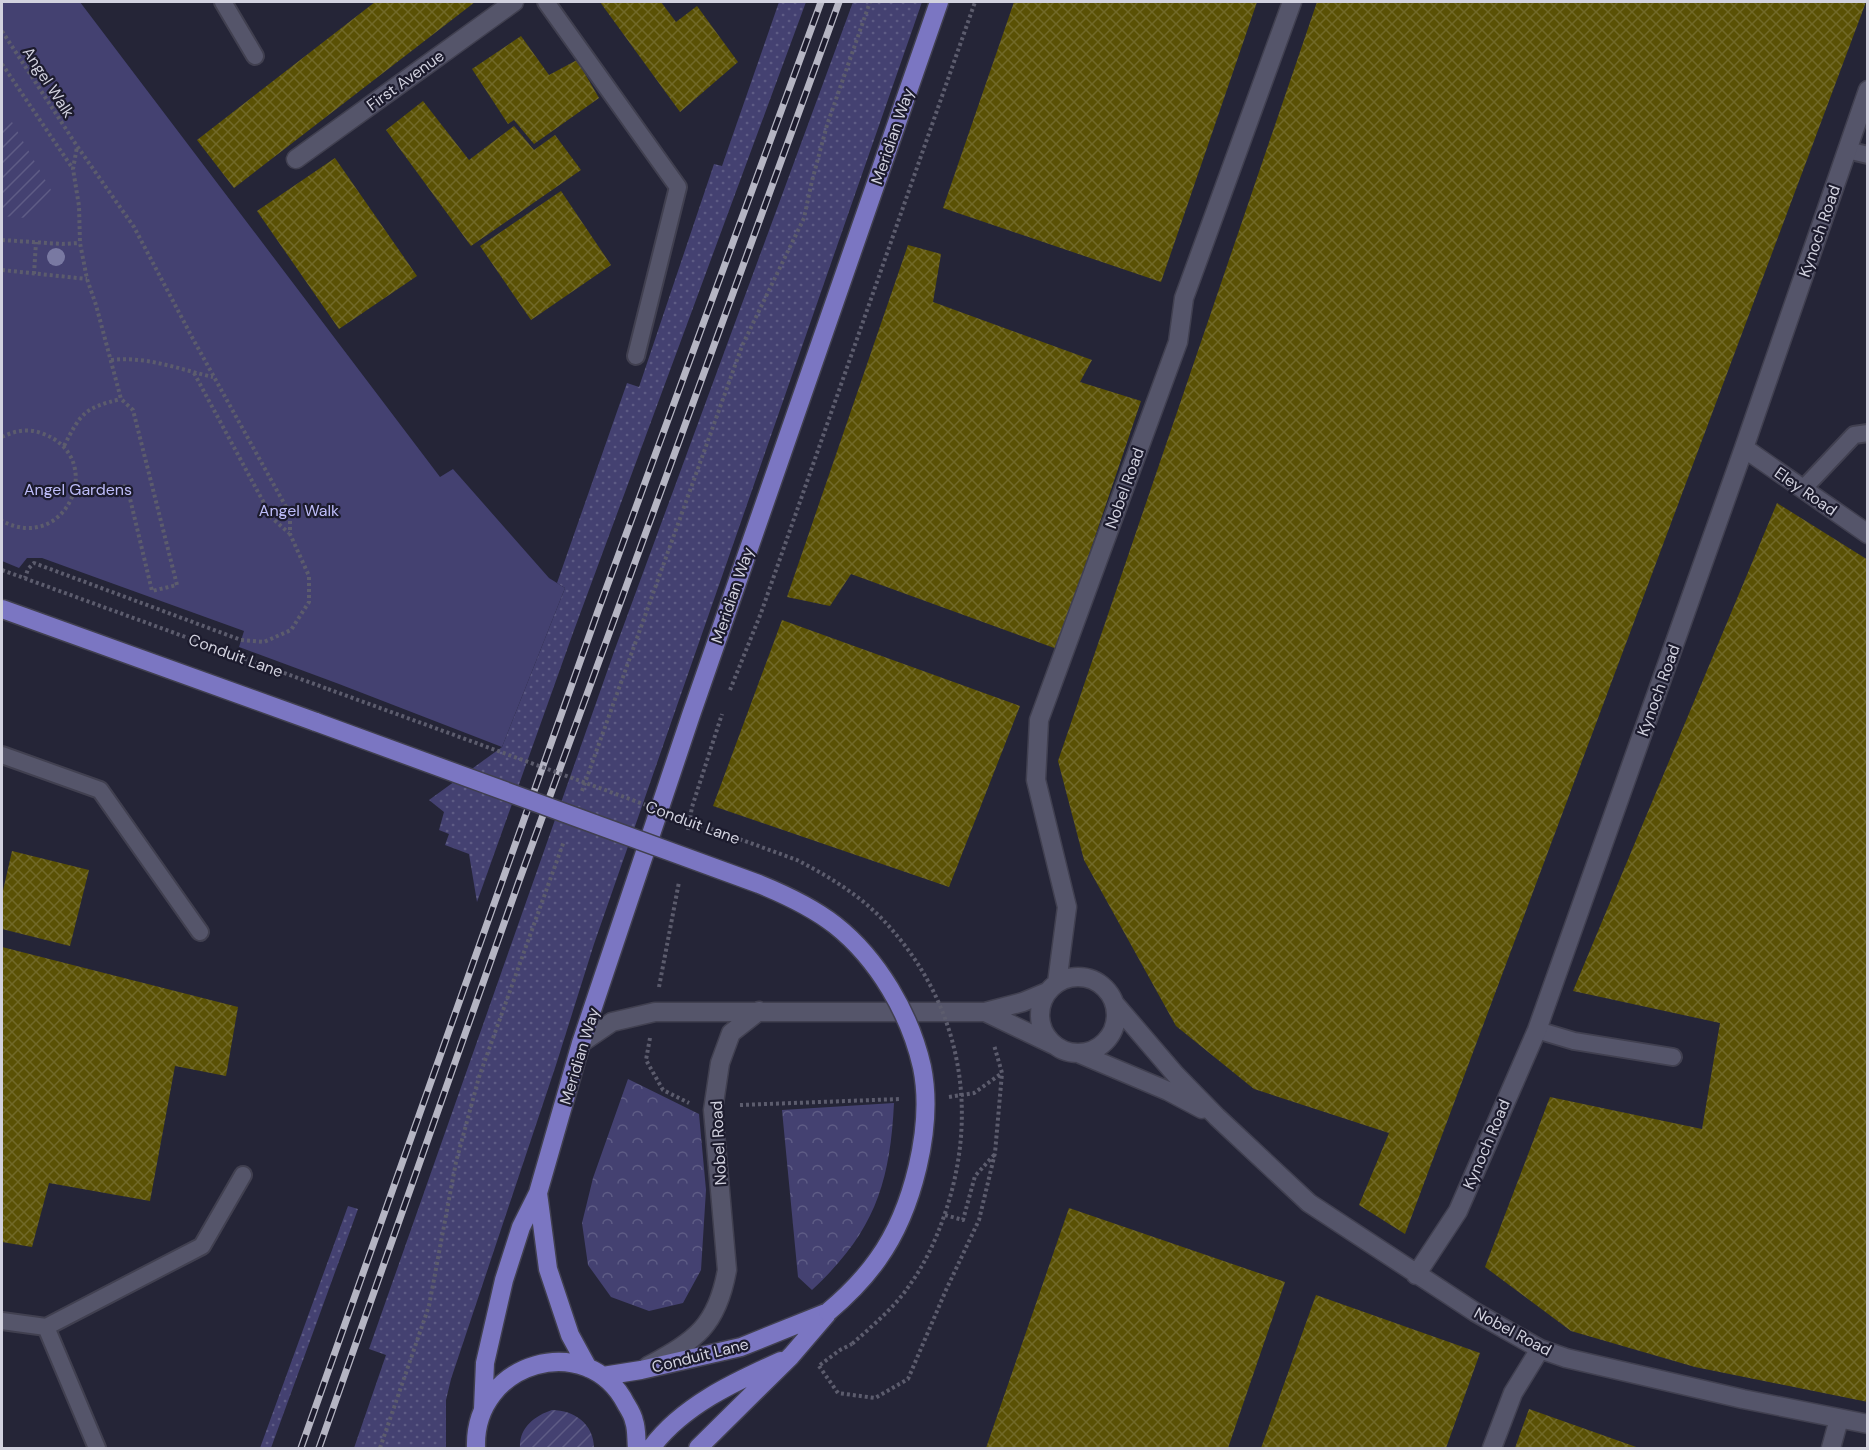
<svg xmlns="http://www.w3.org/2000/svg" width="1869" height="1450" viewBox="0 0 1869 1450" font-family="'DM Sans',sans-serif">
  <defs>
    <pattern id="grass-dots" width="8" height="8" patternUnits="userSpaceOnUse" patternTransform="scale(1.5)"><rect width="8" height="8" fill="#444171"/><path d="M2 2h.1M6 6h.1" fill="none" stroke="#5e5c85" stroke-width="1.8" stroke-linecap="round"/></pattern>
    <pattern id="forest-crowns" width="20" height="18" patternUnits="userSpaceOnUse" patternTransform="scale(1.5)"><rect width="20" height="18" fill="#444171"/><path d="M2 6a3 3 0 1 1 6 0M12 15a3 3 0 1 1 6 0" fill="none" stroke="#5e5c85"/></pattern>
    <pattern id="garden-furrows" width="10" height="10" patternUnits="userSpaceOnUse" patternTransform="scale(1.5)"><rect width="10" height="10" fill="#444171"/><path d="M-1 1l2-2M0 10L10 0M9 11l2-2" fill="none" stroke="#5e5c85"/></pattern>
    <pattern id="building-cross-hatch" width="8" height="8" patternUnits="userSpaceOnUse" patternTransform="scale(1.5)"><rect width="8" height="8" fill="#5a5105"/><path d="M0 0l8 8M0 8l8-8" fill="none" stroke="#716929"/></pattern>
  </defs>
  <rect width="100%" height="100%" fill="#252537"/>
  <path fill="url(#grass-dots)" d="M779 2H806L573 633 477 902 469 854 445 845 449 834 439 830 444 812 429 800 502 747 565 588 557 583 627 383 639 387 714 164 722 166Z
    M853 2H922L594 944 556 1065 451 1379 446 1400V1448H354L386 1355 369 1349 615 649Z
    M348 1206 358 1209 271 1448H260Z"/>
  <path fill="url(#forest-crowns)" d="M628 1079 699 1114 706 1190 701 1270 683 1303 649 1311 611 1297 588 1265 582 1223 593 1178Z
    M894 1103C890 1186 873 1233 812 1290L798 1277 782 1110Z"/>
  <path fill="#444171" d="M2 2H80L440 477 453 469 549 578 565 588 502 747 339 684 239 647 244 631 42 558H27L19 568 2 561Z"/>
  <path fill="url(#garden-furrows)" d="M8 115 51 190 26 218 2 216V120Z
    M552 1410C574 1410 594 1424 594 1448H520C519 1428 534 1416 552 1410Z"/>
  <path fill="url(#building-cross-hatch)" d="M375 2H475L234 188 197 140Z
    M600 2H661L676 22 697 6 738 62 680 112Z
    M1014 2H1257L1161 282 943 208Z
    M1317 2H1866L1405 1234 1359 1205 1389 1133 1254 1089 1176 1026 1084 860 1058 761Z
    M521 36 549 75 577 60 599 98 534 144 514 120 508 124 472 69Z
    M423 101 469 160 514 126 534 150 555 135 581 170 471 246 386 130Z
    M335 158 417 276 339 329 257 211Z
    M561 191 611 265 531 320 480 246Z
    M908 245 941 254 933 302 1092 360 1080 382 1141 401 1057 649 851 574 830 606 787 597Z
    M1777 503 1868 560V1402L1695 1367 1571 1331 1485 1267 1550 1097 1702 1129 1720 1023 1573 991Z
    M782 620 1020 706 949 887 713 806Z
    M12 851 89 870 70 946 2 929V895Z
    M2 947 238 1007 226 1076 175 1066 150 1201 49 1183 32 1247 2 1242Z
    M1069 1208 1285 1282 1228 1448H986Z
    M1316 1295 1480 1353 1446 1448H1261Z
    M1529 1409 1639 1448H1515Z"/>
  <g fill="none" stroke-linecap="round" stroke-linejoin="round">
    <g stroke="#414050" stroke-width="20">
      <path id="lane" d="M223 2 255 56
        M546 2 678 187 636 356
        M1847 150 1868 155
        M1803 489 1854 435 1868 433
        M2 755 100 790 200 932
        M1537 1030 1574 1041 1673 1057
        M2 1321 46 1327 202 1246 243 1175
        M46 1327 97 1448"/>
    </g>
    <g stroke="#414050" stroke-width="21">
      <path id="street" d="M296 159 514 2
        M1744 448 1868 534
        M1040 1015a38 38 0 1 1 76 0a38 38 0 1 1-76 0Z
        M1057 983 1067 907 1036 780 1039 720 1178 342 1184 298 1292 2
        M1115 1004 1175 1074 1217 1117 1309 1203 1475 1312 1540 1349 1566 1358 1743 1399 1868 1424
        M985 1012 1054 1045
        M581 1043 612 1022 655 1012H985L1023 1002 1047 992
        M1078 1053 1168 1091 1202 1109
        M1416 1275 1458 1211 1537 1030 1744 448 1868 90
        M648 1366C696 1340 717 1326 727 1270L713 1110 720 1063 731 1033 759 1011
        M1492 1448 1513 1393 1540 1349
        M1831 1448 1839 1419"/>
    </g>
    <g stroke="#414050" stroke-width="21">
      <path id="primary" d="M2 609 316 722
        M538 1193 548 1269 570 1335 588 1368
        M603 1376 641 1370 741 1347 828 1312
        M483 1409 485 1363 504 1280 521 1227 538 1193 581 1043 691 715 939 2
        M476 1448C473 1361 588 1329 626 1404 629 1409 633 1415 634 1421 637 1429 636 1440 637 1448
        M651 1448C682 1406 734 1382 781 1361
        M698 1448 791 1356 827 1314"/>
    </g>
    <path stroke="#5c5c6d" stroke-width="4" stroke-dasharray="3 3" stroke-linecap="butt" d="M2 31 77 146 134 227 193 339 290 514V534L309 576V602L291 630 264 642 241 640 34 563 28 569 25 578
      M2 64 73 169
      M2 240 62 244 80 243
      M2 270 87 279
      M34 274 36 242
      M111 360C147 356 178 369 213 377
      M194 373 272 518 289 533
      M2 437C14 431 28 428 41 433 109 456 67 555 2 521
      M64 446C81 413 84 408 121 399
      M75 491 127 486 152 591 177 585 133 410 121 399 96 305 87 279 80 243 79 206 73 169 77 147
      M2 570 328 689
      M730 690 761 613 975 2
      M582 791 742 346 804 218 812 181 827 125 870 2
      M688 830 692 807 722 714
      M659 987 679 882
      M650 1038 646 1060 663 1090 689 1103
      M949 1097 974 1093 1002 1073
      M740 1105 900 1099
      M945 1215 963 1220 975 1176 994 1155
      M820 1365 840 1350 852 1344
      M819 1366 838 1393 875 1398 908 1379 946 1290 979 1220 995 1153 1002 1073 994 1045
      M380 1448 429 1306 456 1162 479 1077 564 841"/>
    <use href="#lane" stroke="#55556a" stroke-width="16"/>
    <use href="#street" stroke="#55556a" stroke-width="18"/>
    <use href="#primary" stroke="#7b76c2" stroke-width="18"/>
    <g stroke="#b5b5c3" stroke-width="7">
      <path id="rail" d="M301 1448 598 611 821 2
        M319 1448 519 881 839 2"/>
    </g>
    <use href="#rail" stroke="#1c1b2d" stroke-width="4.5" stroke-dasharray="14" stroke-linecap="butt"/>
    <g stroke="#414050" stroke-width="21" stroke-linecap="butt">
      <path id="primary-bridge" d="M316 722 759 884C786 895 812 907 835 925 878 959 910 1014 922 1067 934 1126 913 1210 878 1259 864 1279 847 1296 828 1312"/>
    </g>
    <path stroke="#5c5c6d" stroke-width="4" stroke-dasharray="3 3" stroke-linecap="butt" d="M328 689 797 860C828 876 860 895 885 922 958 1000 979 1103 948 1204 939 1233 927 1261 909 1286 894 1308 872 1326 852 1344"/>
    <use href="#primary-bridge" stroke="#7b76c2" stroke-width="18"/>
  </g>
  <circle fill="#7979a2" cx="56" cy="257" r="9"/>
  <g text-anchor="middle" stroke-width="4.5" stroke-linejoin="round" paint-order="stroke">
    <g font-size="16" fill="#d2d2df" stroke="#1c1b2d">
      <text transform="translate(405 80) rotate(-36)" y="6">First Avenue</text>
      <text transform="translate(49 82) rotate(57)" y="6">Angel Walk</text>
      <text transform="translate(892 136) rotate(-71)" y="6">Meridian Way</text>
      <text transform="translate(1819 231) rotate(-71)" y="6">Kynoch Road</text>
      <text transform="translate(1124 488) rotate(-70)" y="6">Nobel Road</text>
      <text transform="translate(1806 491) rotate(35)" y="6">Eley Road</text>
      <text transform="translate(732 595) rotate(-71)" y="6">Meridian Way</text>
      <text transform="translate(236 655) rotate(20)" y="6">Conduit Lane</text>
      <text transform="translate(1658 690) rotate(-70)" y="6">Kynoch Road</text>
      <text transform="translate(693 822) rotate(20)" y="6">Conduit Lane</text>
      <text transform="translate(579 1056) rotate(-73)" y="6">Meridian Way</text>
      <text transform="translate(718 1143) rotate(-93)" y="6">Nobel Road</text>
      <text transform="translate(1486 1144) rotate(-67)" y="6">Kynoch Road</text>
      <text transform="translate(1513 1331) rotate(28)" y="6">Nobel Road</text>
      <text transform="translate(700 1355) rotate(-14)" y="6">Conduit Lane</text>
    </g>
    <g font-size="16" fill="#bebdf9" stroke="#1c1b2d">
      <text x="78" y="495">Angel Gardens</text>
      <text x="299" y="516">Angel Walk</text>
    </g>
  </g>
  <rect width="1869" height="1450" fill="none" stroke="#d2d2df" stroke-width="6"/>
</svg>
